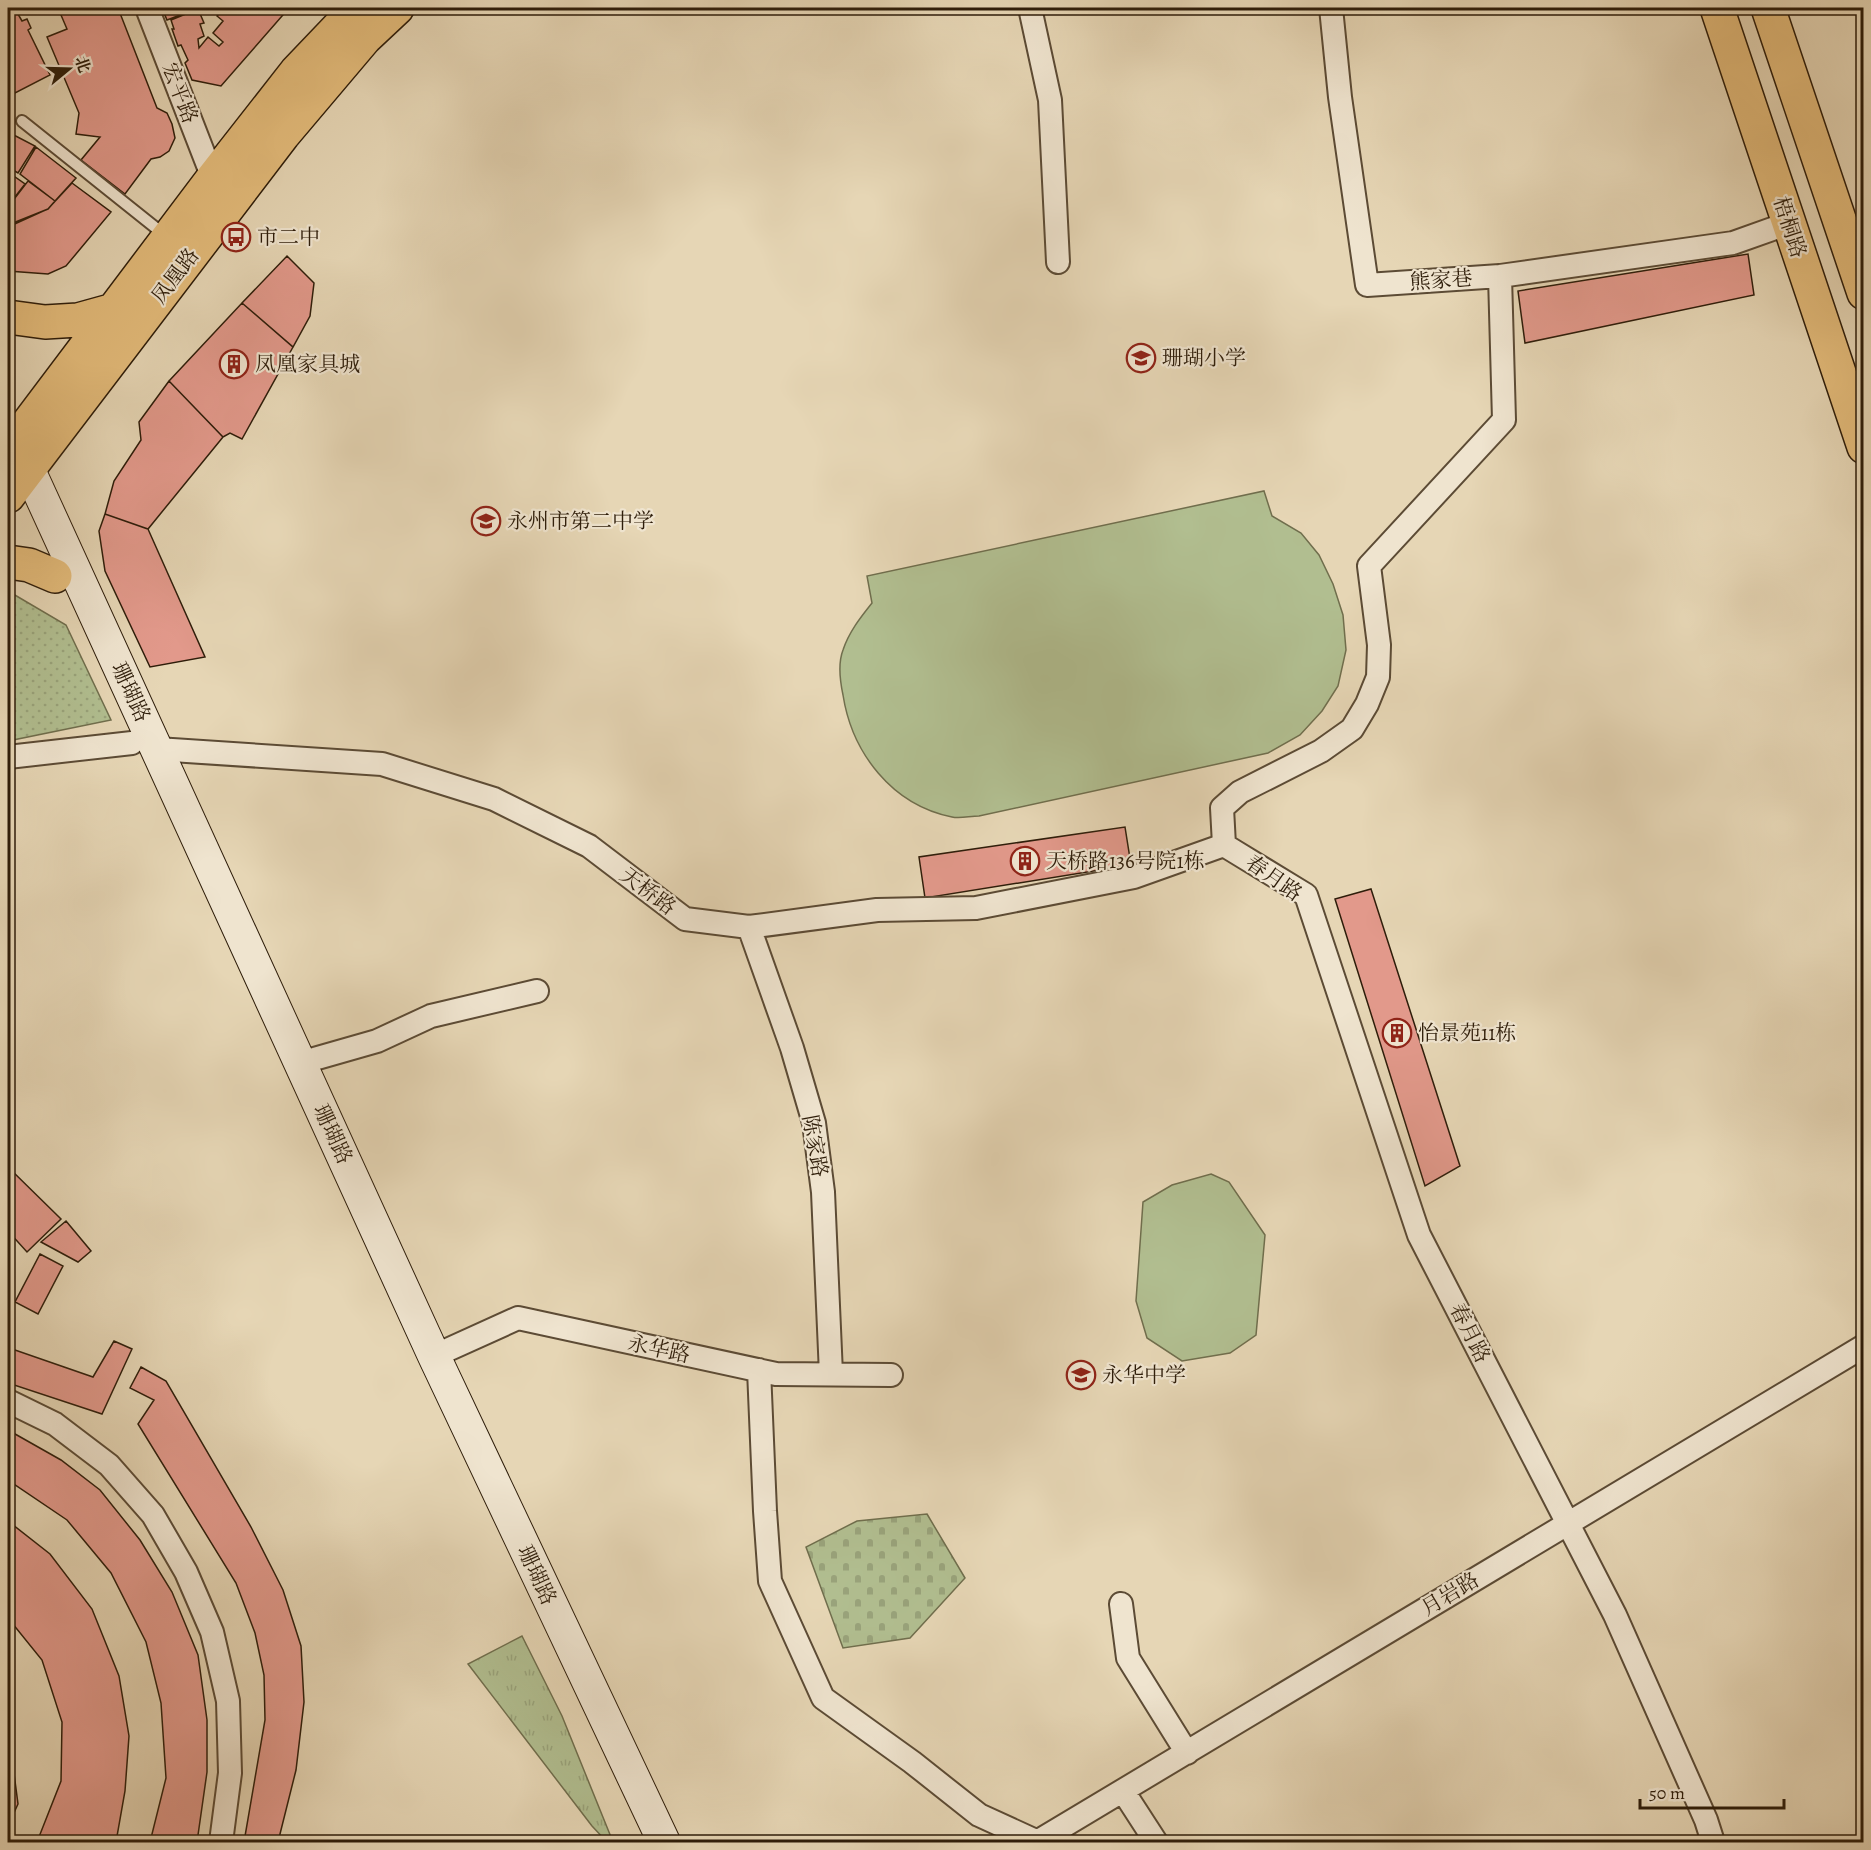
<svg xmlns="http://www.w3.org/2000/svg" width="1871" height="1850" viewBox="0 0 1871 1850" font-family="Alegreya,'Noto Serif SC',serif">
  <defs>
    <pattern id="grass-tufts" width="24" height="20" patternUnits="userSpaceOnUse" patternTransform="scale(1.5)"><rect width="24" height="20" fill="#b1be90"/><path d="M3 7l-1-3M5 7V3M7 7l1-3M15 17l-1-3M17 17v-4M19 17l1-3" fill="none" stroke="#99a37b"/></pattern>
    <pattern id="cemetery-stones" width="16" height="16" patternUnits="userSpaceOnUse" patternTransform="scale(1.5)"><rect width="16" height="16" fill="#b1be90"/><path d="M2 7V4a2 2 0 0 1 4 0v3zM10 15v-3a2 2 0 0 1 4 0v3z" fill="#99a37b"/></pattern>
    <pattern id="park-dots" width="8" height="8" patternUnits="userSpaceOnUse" patternTransform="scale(1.5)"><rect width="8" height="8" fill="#b1be90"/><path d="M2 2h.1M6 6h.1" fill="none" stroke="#99a37b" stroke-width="1.8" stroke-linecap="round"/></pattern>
  </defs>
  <rect width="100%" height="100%" fill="#e6d6b5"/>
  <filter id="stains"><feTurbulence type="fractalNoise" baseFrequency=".00333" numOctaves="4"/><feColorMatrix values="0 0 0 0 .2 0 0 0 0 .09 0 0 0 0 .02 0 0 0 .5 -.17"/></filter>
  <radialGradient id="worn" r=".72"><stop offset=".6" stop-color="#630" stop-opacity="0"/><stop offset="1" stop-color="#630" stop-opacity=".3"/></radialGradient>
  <path fill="url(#grass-tufts)" stroke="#706e4d" stroke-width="1.5" d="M522 1636 562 1716 613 1842H607L592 1826 468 1664Z"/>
  <path fill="url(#cemetery-stones)" stroke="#706e4d" stroke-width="1.5" d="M927 1514 965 1578 910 1638 843 1648 806 1547 857 1521Z"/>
  <path fill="url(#park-dots)" stroke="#706e4d" stroke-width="1.5" d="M8 591 66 625 111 720 8 741Z"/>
  <path fill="#b1be90" stroke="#706e4d" stroke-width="1.5" d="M1264 491 1272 516 1301 533 1319 555 1333 584 1343 615 1346 650 1338 686 1322 711 1300 735 1268 753 979 816C970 816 960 819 952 817 892 805 852 753 843 695 840 681 838 663 843 650 849 632 860 618 872 603L867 576Z
    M1211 1174 1229 1182 1265 1235 1256 1335 1230 1353 1182 1361 1147 1338 1136 1301 1143 1202 1172 1185Z"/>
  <path fill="#e2998b" stroke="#2e1d0a" stroke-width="1.5" d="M8 8H19L15 9 22 21 27 19 31 28 28 30 50 75 15 93 8 78Z
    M58 8H118L157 108 167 113 172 124 175 138 169 151 160 157 151 159 125 194 81 160 100 137 76 134 79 113 47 37 67 29Z
    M162 8H196V9L167 20Z
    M224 8H289L221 86 192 80 185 63 188 60 181 45 178 46 172 29H174L171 20 198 9 204 23 200 24 204 36 198 39 199 48 208 37 219 46 223 42 213 33 223 21 217 16Z
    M8 132 35 146 18 173 8 167Z
    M36 147 76 178 55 201 20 174Z
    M8 172 25 184 8 206Z
    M28 181 55 201 48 209 8 225V207Z
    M72 183 111 212 66 266 48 274 8 271V227L48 209Z
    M1748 254 1754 295 1525 343 1518 291Z
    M287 256 314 283 310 316 293 347 242 303Z
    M242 303 293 347 242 439 230 433 223 437 169 381Z
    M169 381 223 437 148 529 105 514 114 481 141 440 139 422Z
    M105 514 148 529 205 657 150 667 105 571 99 531Z
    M1125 827 1131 865 925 898 919 857Z
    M1371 889 1460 1166 1425 1186 1335 899Z
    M8 1167 61 1219 27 1252 8 1231Z
    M66 1221 91 1251 78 1262 41 1242Z
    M40 1254 63 1266 38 1314 15 1302Z
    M114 1341 132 1349 102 1414 8 1383V1349L15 1350 93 1377Z
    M141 1367 166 1381 251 1527 283 1590 301 1646 304 1702 296 1770 278 1842H244L265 1720 264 1675 255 1633 236 1583 138 1424 154 1400 130 1388Z
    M8 1430 61 1460 100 1490 140 1540 172 1592 198 1655 207 1720V1772L197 1842H150L166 1778 161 1703 146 1642 111 1573 67 1520 8 1480Z
    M8 1521 50 1554 92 1609 119 1676 129 1736 125 1791 116 1842H37L61 1781 62 1722 42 1660 8 1618Z
    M8 1735 10 1743 18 1804 8 1826Z"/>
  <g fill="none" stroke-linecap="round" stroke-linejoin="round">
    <g stroke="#5c4b35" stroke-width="14">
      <path id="lane" d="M22 121 166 236"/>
    </g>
    <g stroke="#5c4b35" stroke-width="26">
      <path id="street" d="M147 8 213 178
        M1030 8 1050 100 1058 262
        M1331 8 1340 97 1367 285 1500 276 1733 243 1789 223
        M157 749 382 764 494 799 589 846 685 919 749 927 877 910 976 908 1134 877 1224 845
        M8 757 132 743
        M1224 845 1306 895 1419 1235 1615 1615 1706 1820 1713 1842
        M1224 845 1222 808 1240 792 1321 751 1352 729 1367 704 1378 677 1379 645 1369 566 1504 420 1500 276
        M749 927 792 1048 814 1123 823 1192 831 1374
        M300 1063 377 1041 431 1016 537 991
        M434 1356 518 1318 776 1374 891 1375
        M759 1370 765 1511 770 1581 823 1698 912 1762 979 1815 1038 1842
        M8 1401 55 1424 109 1465 153 1515 186 1572 212 1632 228 1701 230 1773 221 1842
        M1121 1604 1128 1658 1187 1753
        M1123 1791 1156 1842
        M1037 1842 1864 1346"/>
    </g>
    <g stroke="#2e1d0a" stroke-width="34">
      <path id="secondary" d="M18 446 434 1356 664 1842"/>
    </g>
    <g stroke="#2e1d0a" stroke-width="36">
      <path id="primary" d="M1717 8 1864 447
        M1768 8 1864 293
        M8 317 45 322 78 320 114 310
        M8 450 213 178 296 72 357 8
        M8 496 283 135 365 38 397 8
        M8 562 29 565 55 576"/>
    </g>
    <use href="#lane" stroke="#efe4cf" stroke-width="10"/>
    <use href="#street" stroke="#efe4cf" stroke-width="22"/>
    <use href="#secondary" stroke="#efe4cf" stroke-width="32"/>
    <use href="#primary" stroke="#e3bb7a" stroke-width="33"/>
  </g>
  <defs>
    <g id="bus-ring" transform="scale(1.5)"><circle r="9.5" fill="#efe4cf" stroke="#8f2418" stroke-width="1.5"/><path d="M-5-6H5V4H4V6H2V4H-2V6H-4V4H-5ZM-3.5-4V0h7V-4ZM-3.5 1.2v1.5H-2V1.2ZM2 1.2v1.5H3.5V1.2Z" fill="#8f2418"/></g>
    <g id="school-ring" transform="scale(1.5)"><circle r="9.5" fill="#efe4cf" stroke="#8f2418" stroke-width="1.5"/><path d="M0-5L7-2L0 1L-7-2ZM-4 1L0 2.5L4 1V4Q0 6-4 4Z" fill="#8f2418"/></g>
    <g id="building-ring" transform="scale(1.5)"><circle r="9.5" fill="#efe4cf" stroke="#8f2418" stroke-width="1.5"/><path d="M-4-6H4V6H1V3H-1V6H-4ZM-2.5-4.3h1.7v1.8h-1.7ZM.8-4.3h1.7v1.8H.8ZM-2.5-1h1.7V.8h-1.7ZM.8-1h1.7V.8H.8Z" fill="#8f2418"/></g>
  </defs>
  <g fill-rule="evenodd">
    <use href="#bus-ring" x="236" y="237"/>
    <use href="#school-ring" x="1141" y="358"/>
    <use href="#building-ring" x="234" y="364"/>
    <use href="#school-ring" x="486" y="521"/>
    <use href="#building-ring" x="1025" y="861"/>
    <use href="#building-ring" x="1397" y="1033"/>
    <use href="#school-ring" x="1081" y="1375"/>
  </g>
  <g text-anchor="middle" stroke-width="4.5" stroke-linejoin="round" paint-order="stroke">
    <g font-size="21" fill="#2e1d0a" stroke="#efe4cf">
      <text transform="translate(180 93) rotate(69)" y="7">宏平路</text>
      <text transform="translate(1790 227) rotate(72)" y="7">梧桐路</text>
      <text transform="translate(175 276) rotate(-53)" y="7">凤凰路</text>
      <text transform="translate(1441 280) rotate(-4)" y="7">熊家巷</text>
      <text transform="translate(131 692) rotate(65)" y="7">珊瑚路</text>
      <text transform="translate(1274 878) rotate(35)" y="7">春月路</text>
      <text transform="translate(648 891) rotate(37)" y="7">天桥路</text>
      <text transform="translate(333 1134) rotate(65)" y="7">珊瑚路</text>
      <text transform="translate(815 1146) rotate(80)" y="7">陈家路</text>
      <text transform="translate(1470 1333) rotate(63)" y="7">春月路</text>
      <text transform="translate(659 1349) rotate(12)" y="7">永华路</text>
      <text transform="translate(537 1575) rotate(65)" y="7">珊瑚路</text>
      <text transform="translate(1450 1594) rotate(-31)" y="7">月岩路</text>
    </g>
    <g font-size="21" fill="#2e1d0a" stroke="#efe4cf" text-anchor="start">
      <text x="257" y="244">市二中</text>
      <text x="1162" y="365">珊瑚小学</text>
      <text x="255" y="371">凤凰家具城</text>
      <text x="507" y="528">永州市第二中学</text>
      <text x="1046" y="868">天桥路136号院1栋</text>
      <text x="1418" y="1040">怡景苑11栋</text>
      <text x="1102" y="1382">永华中学</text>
    </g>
  </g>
  <rect width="1871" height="1850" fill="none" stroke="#e6d6b5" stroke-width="30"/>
  <rect x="9" y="9" width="1853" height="1832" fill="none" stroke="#2e1d0a" stroke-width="3"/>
  <rect x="15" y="15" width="1841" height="1820" fill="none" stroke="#2e1d0a" stroke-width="1.5"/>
  <g transform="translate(69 69) rotate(71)" stroke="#efe4cf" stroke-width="4.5" paint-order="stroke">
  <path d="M0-4.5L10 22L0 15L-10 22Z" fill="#2e1d0a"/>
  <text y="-9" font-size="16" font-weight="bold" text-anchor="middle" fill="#2e1d0a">北</text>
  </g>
  <path d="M1640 1799v9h144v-9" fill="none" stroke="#2e1d0a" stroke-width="3"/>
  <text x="1649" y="1799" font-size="18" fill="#2e1d0a" stroke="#efe4cf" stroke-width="4.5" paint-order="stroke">50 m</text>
  <rect width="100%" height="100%" filter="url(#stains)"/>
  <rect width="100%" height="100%" fill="url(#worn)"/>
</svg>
